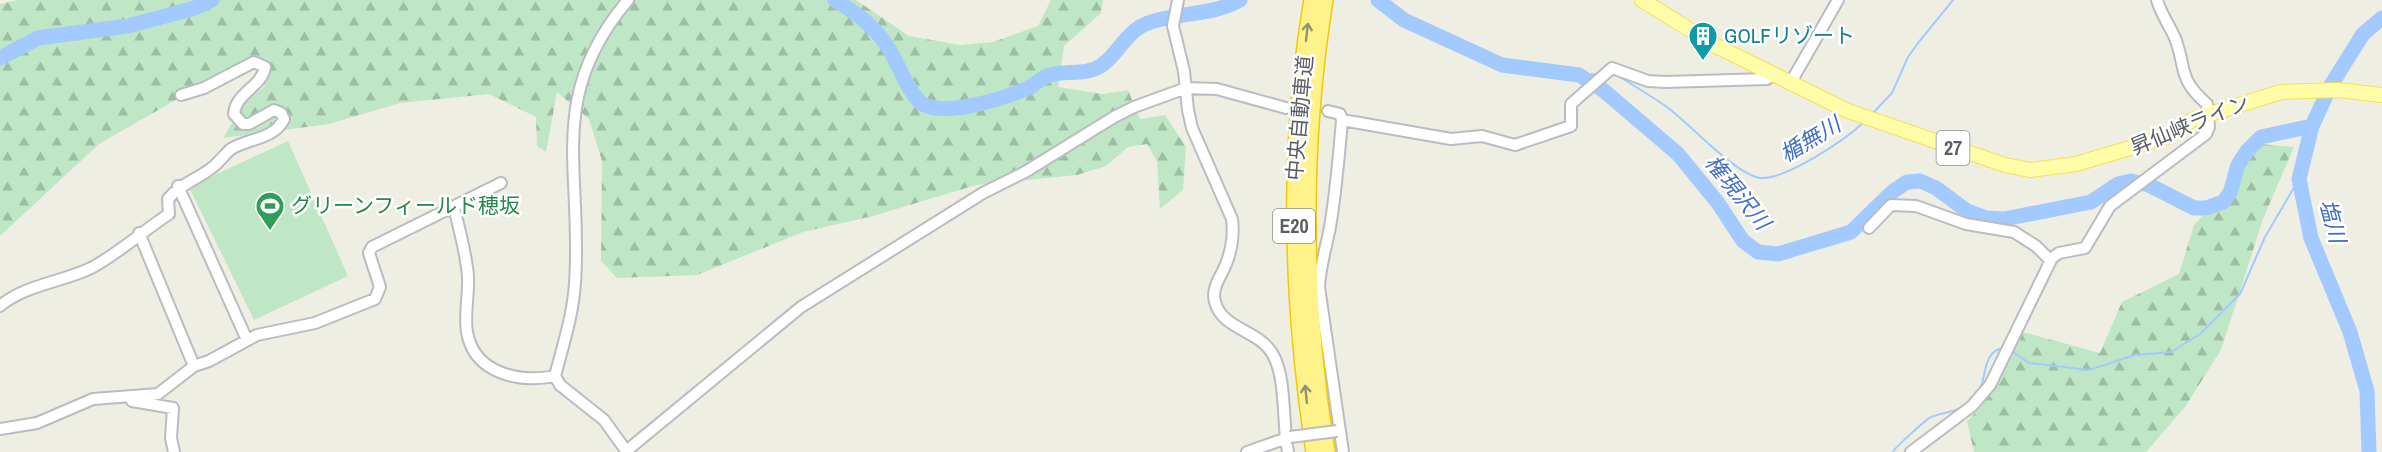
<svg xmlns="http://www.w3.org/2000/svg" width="2382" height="452" viewBox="0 0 2382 452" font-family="'Archivo Narrow','Noto Sans JP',sans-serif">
  <defs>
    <pattern id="forest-firs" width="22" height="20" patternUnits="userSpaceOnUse" patternTransform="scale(1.5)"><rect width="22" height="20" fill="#bfe7c5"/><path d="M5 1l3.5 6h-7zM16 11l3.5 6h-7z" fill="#9ebea4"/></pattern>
  </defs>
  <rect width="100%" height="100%" fill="#efeee3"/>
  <path fill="url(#forest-firs)" d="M18 0H856L909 36 960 45 993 42 1038 26 1051 0H1103L1101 13 1064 46 1058 87 1103 94 1128 90 1140 119 1165 115 1186 147 1183 190 1160 209 1157 161 1147 144 1128 147 1106 166 1077 175 976 185 873 216 803 232 697 275 617 278 601 261 602 161 589 119 557 92 546 152 537 146 536 117 489 94 400 103 329 124 223 138 246 101 265 86 249 58 99 144 0 236V4Z
    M2261 144 2294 147 2263 219 2221 350 2185 407 2146 452H1974L1967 421C1994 396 2007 365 2023 332L2100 353 2122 302 2179 274 2194 225 2203 215 2224 207 2235 198 2242 171Z"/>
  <path fill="#bfe7c5" d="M288 141 348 276 254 320 189 187Z"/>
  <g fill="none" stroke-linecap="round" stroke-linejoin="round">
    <path stroke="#a3caff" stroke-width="2" d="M1579 75 1600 74
      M1617 75C1634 86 1651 96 1667 107 1690 124 1737 176 1761 178 1787 179 1845 140 1864 122
      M1872 114 1892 93 1908 57 1918 43 1953 0
      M2010 350 2029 363 2089 370 2135 355 2171 352 2200 334 2240 294 2265 237 2299 179
      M1980 390C1986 377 1983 349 2005 348
      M1893 452C1894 448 1928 418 1931 417 1942 413 1953 412 1963 407"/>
    <path stroke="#a3caff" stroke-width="15" d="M835 0C854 12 873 25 886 44 896 58 910 98 924 105 948 116 1002 99 1026 89 1034 86 1040 78 1049 75 1066 70 1087 76 1102 65 1119 53 1126 31 1148 23 1178 12 1212 16 1240 0
      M1378 0 1404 20 1502 65 1579 75 1603 90 1678 154 1718 203 1743 241 1758 252 1778 254 1851 232 1892 192 1907 182 1920 181 1936 188 1967 211 1987 218 2004 219 2091 202 2118 184 2131 181 2149 185 2194 208H2206L2223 202 2230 193 2238 165 2247 151 2261 137 2312 126
      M0 58 38 38 128 26 195 8 212 0
      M2369 452 2367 391 2350 332 2311 238 2299 179 2312 126 2331 85 2363 34 2382 18"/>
    <g stroke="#bbbcc3" stroke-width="14">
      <path id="minor" d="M1178 0 1173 26 1184 71 1188 110 1192 128 1232 219C1234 235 1232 249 1226 264 1221 277 1211 288 1215 302 1222 329 1258 330 1272 353 1287 377 1282 423 1288 452
        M1791 82 1838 0
        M1328 111 1340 114 1342 120C1339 156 1336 192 1330 227 1326 248 1320 266 1319 287L1343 452
        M1342 120 1451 139 1482 136 1515 145 1571 126V104L1612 68 1648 81 1665 82 1767 79 1773 74
        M178 186 247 340
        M454 208C460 231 466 253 468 276 469 295 464 314 467 332 474 374 520 383 555 376
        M1869 228 1891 205 1916 206 1966 224 2014 232 2036 246 2050 260
        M139 233 194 366
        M0 306C26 284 64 282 93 267 120 252 143 231 169 214L168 199C181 183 199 179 214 166 220 161 225 154 231 149 248 138 274 140 284 119L281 113 274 110 249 124H243L234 114C236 92 262 87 265 67L254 62 204 88 181 95
        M132 401 173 408 171 438 174 452
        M0 429 37 423 93 399 158 394 194 366 209 361 257 335 315 323 375 299 380 287 369 253 372 247 501 183
        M625 452 801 307 983 193 1025 172 1114 117 1134 107 1186 88 1217 89 1286 108
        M627 452 604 420 560 385 555 376C563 345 573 315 575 283 583 170 545 98 628 0
        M1247 452 1290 437
        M1911 452 1972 406 1990 385 2052 258 2059 253 2085 248 2110 206 2206 134 2209 127 2207 104C2177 78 2187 69 2175 38 2169 25 2161 14 2157 0"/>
    </g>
    <g stroke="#f5e056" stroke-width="16">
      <path id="major" d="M1642 0 1716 46 1848 111 2005 165 2030 170 2076 164 2167 137 2194 119 2281 92 2338 90 2382 95"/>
    </g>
    <g stroke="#f2c900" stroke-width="18">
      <path id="highway" d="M1312 0C1286 151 1291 301 1314 452
        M1325 0C1301 150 1303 302 1327 452"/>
    </g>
    <use href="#minor" stroke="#fff" stroke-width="10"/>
    <use href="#major" stroke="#fffda8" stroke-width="14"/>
    <use href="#highway" stroke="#fff28a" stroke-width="15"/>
    <g stroke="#bbbcc3" stroke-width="14" stroke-linecap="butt">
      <path id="minor-bridge" d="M1290 437 1337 431"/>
    </g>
    <use href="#minor-bridge" stroke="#fff" stroke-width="10"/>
  </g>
  <defs><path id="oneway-shaft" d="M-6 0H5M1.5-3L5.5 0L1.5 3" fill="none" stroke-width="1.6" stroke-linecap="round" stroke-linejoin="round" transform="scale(1.5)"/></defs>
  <g stroke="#949272">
    <use href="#oneway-shaft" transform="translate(1307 32) rotate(-83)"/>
    <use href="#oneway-shaft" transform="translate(1306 394) rotate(-96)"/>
  </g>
  <defs>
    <g id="building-pin" transform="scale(1.5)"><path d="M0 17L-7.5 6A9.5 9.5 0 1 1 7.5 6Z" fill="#0f9aa8" stroke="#fff"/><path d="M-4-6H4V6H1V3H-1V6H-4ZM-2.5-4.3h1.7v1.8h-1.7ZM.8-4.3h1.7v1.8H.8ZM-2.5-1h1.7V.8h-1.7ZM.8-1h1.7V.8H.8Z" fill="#fff"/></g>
    <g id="stadium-pin" transform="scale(1.5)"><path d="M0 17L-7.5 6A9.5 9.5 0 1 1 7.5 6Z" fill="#2e9e5b" stroke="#fff"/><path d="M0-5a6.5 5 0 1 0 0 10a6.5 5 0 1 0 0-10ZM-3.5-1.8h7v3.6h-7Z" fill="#fff"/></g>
  </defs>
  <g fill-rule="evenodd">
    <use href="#building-pin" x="1703" y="36"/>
    <use href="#stadium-pin" x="270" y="206"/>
  </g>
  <g text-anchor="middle" stroke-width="5" stroke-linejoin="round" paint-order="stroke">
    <g fill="#fff" stroke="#8c8e93" stroke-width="1.5">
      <rect x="1936.5" y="131" width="33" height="34" rx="4.5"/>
      <rect x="1273" y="209" width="42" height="34" rx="4.5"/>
    </g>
    <g font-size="20" font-weight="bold" fill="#5b5e65">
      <text x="1953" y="155">27</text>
      <text x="1294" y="233">E20</text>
    </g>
    <g font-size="21" fill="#0d838f" stroke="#fff" text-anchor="start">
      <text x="1724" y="43">GOLFリゾート</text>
    </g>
    <g font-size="21" fill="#5b5e65" stroke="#fff">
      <text transform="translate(1300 118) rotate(-85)" y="7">中央自動車道</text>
      <text transform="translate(2190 125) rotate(-22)" y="7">昇仙峡ライン</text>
    </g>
    <g font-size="21" fill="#27864d" stroke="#fff" text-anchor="start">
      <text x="291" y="213">グリーンフィールド穂坂</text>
    </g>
    <g font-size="22" font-style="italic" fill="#416fc7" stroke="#fff">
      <text transform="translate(1810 139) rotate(-31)" y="8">楯無川</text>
      <text transform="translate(1738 192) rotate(51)" y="8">権現沢川</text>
      <text transform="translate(2333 221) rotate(75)" y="8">塩川</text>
    </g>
  </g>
</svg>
